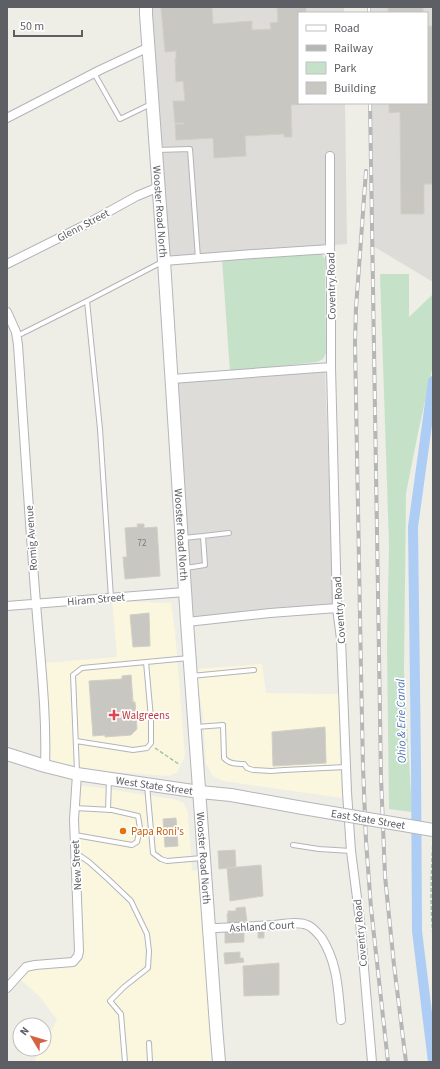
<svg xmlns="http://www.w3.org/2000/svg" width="440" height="1069" viewBox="0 0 440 1069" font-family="'Source Sans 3',sans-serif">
  <rect width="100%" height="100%" fill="#eeede6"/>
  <path fill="#faf7de" d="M112 601 171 603 175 631 185 756 178 772 168 776 106 771 47 763 44 663 117 657Z
    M262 664 266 693 339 694 340 764 342 798 223 781 213 776 206 764 203 716 195 669Z
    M83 786 94 787 173 799 183 802 188 812 192 871 198 870 216 1062H34L41 1049H44V1044L57 1020 39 996 19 978 28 969 75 964 84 954 76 803 77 791Z"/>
  <path fill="#dddcd8" d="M150 7H344V13H299V103H345L347 244 166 258Z
    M369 7H433V282L373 246 370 103H427V13H369Z
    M325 372 334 604 190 617 173 380Z"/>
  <path fill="#c5e2c9" d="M321 253 325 259 326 353 323 359 317 362 230 372 222 259Z
    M380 274H409V317L433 294V365L418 433 406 493 404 671 412 812 389 809 387 648 389 544Z"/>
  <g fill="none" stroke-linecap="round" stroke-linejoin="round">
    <path stroke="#aecdf5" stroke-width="10" d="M433 1062 417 931 416 764 413 527 433 381"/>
  </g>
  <path fill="#c9c7c2" stroke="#d2cfc4" d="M163 7H212L213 24 252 21V30L271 29 270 23 278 22 277 7H306V13H299V103H329L291 105 292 137H284V134L245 136 246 156 214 158 213 138 176 140 175 124H184V123H175L173 101H185L183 81 176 82 175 59H176V51L165 52 161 8Z
    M388 7H423V13H388Z
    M427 26H433V184H424V214H401L400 112 389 113V103H427Z
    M137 524H144V528L157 527 160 576 125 579 123 557H127L125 528 138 527Z
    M149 613 150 646 133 647 130 615Z
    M131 675 133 702H135L137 729 131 735 105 737V735L93 736 89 681 122 679V676Z
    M325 727 326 763 273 766 272 732Z
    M176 818 178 846 165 847 163 819Z
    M235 850 236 867 219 869 218 851Z
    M261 865 263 896 230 901 227 868Z
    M245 907 247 921H242V924L228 925 227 914H228V911H236V908Z
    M258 930H264V938H258Z
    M225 932H244V942L225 943Z
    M240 952V958H243L244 962 225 964 224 953Z
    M279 963V995L244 996 243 966Z"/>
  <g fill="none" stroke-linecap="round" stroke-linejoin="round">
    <g stroke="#b3b4b9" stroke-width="6">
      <path id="lane" d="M94 73 120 119 151 104
        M157 150 190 149 198 258
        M87 301 100 429 111 598
        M17 336 87 301 162 262
        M203 536 229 533
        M183 538 203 536 205 565 186 568
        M191 676 254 670
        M196 727 223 725 224 758C229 764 237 764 244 764L247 768 253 770 271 771 284 770 346 767
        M76 741 133 750 147 748 151 743V718L146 662
        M77 771 73 675 82 668 189 658
        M147 785 153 853 161 859 167 861 202 858
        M75 808 112 810 138 816 140 828 137 842 132 845 75 835
        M108 810 109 779
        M293 845 319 849 351 851
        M76 853 89 862 108 879 131 901 147 934 149 951 148 968 124 987 110 1001 121 1014 125 1062
        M149 1043 150 1062"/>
    </g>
    <g stroke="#b3b4b9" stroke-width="10">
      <path id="street" d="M7 118 100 70 149 47
        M330 156V249L331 275V367L337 608 341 639 347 792 351 851 360 921 372 1062
        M164 261 253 254 330 249
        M7 264 81 227 137 196 159 187
        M7 312 16 332 18 345C24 431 29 517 36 603 40 657 47 712 45 766
        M172 379 331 367
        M7 606 185 592
        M187 622 270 613 337 608
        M209 928C230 928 252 926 274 925 284 924 298 921 307 925 313 927 317 933 321 937 338 963 338 990 341 1020
        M7 988 26 967 35 965 73 962 78 956 79 951 74 820 77 774"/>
    </g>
    <g stroke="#b4b6bb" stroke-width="14">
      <g id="secondary">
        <path id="s1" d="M146 7V14L164 261 187 622 216 1026 219 1062"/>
        <path id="s2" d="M7 754 45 766 77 774 200 792 231 795 303 808"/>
      </g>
    </g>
    <path stroke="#9fc2ae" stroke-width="1.5" stroke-dasharray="4 2" stroke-linecap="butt" d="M155 748 180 765
      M433 840C431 872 430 905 433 936"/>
    <use href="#lane" stroke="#fff" stroke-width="4"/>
    <use href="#street" stroke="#fff" stroke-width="8"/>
    <use href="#secondary" stroke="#fff" stroke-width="12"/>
    <g stroke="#b5b6b6" stroke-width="4">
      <path id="rail" d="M369 7V13
        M370 103 381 777 385 876 394 965 406 1062
        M366 171 356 308 355 343 361 671 363 767 366 841 371 908 388 1062"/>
    </g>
    <use href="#rail" stroke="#fff" stroke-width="2.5" stroke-dasharray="8" stroke-linecap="butt"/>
    <g stroke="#b4b6bb" stroke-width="14" stroke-linecap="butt">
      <g id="secondary-bridge">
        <path id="s3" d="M303 808 433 830"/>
      </g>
    </g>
    <use href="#secondary-bridge" stroke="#fff" stroke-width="12"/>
  </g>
  <path fill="#e0444e" stroke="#fff" stroke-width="1.5" d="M112 709h4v4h4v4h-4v4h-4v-4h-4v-4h4z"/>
  <circle fill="#e8710a" stroke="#fff" stroke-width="1.5" cx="123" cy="831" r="4"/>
  <g text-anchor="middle" stroke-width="3.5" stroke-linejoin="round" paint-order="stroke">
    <g font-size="9" fill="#78797c">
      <text x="142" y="546">72</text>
    </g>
    <g font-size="11" fill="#5d5f64" stroke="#fff">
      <text dy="4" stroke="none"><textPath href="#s1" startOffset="205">Wooster Road North</textPath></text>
      <text transform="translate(83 225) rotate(-28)" y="4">Glenn Street</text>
      <text transform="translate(331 286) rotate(-91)" y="4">Coventry Road</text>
      <text dy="4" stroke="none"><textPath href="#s1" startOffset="529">Wooster Road North</textPath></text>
      <text transform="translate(31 538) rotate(-94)" y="4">Romig Avenue</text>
      <text transform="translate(96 599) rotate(-5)" y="4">Hiram Street</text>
      <text transform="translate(339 610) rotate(-94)" y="4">Coventry Road</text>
      <text dy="4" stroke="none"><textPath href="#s2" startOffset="151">West State Street</textPath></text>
      <text dy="4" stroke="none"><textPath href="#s3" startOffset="66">East State Street</textPath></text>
      <text dy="4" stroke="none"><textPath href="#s1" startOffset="853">Wooster Road North</textPath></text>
      <text transform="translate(76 865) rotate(-93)" y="4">New Street</text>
      <text transform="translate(262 926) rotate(-3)" y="4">Ashland Court</text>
      <text transform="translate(360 933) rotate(-95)" y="4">Coventry Road</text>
    </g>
    <g font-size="11" fill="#be3a42" stroke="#fff" text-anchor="start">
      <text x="122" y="719">Walgreens</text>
    </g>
    <g font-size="11" fill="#c56008" stroke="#fff" text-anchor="start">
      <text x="131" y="835">Papa Roni's</text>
    </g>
    <g font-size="12" font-style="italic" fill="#5376b6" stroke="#fff">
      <text transform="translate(401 721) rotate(-91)" y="4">Ohio &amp; Erie Canal</text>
    </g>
  </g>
  <rect width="440" height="1069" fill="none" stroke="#5d5f64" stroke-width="16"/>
  <rect x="298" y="12" width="130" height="92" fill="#ffffff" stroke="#bebfc1"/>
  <rect x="306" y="25" width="20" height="6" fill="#ffffff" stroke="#bebfc1"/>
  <text x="334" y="32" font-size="12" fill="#5d5f64">Road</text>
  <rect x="306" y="45" width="20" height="6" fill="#b5b6b6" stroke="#bebfc1"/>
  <text x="334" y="52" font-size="12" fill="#5d5f64">Railway</text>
  <rect x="306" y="62" width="20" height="12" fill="#c5e2c9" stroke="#bebfc1"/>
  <text x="334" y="72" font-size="12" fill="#5d5f64">Park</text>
  <rect x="306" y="82" width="20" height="12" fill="#c9c7c2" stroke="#bebfc1"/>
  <text x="334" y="92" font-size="12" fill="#5d5f64">Building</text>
  <g transform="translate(32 1037) rotate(308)"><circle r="19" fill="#ffffff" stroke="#bebfc1"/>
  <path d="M0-3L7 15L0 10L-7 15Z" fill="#d56244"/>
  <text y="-6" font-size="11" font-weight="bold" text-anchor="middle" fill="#5d5f64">N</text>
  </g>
  <path d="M14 30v6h68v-6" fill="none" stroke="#5d5f64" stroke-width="2"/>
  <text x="20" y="30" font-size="12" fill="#5d5f64" stroke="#ffffff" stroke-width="3" paint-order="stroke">50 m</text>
</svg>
